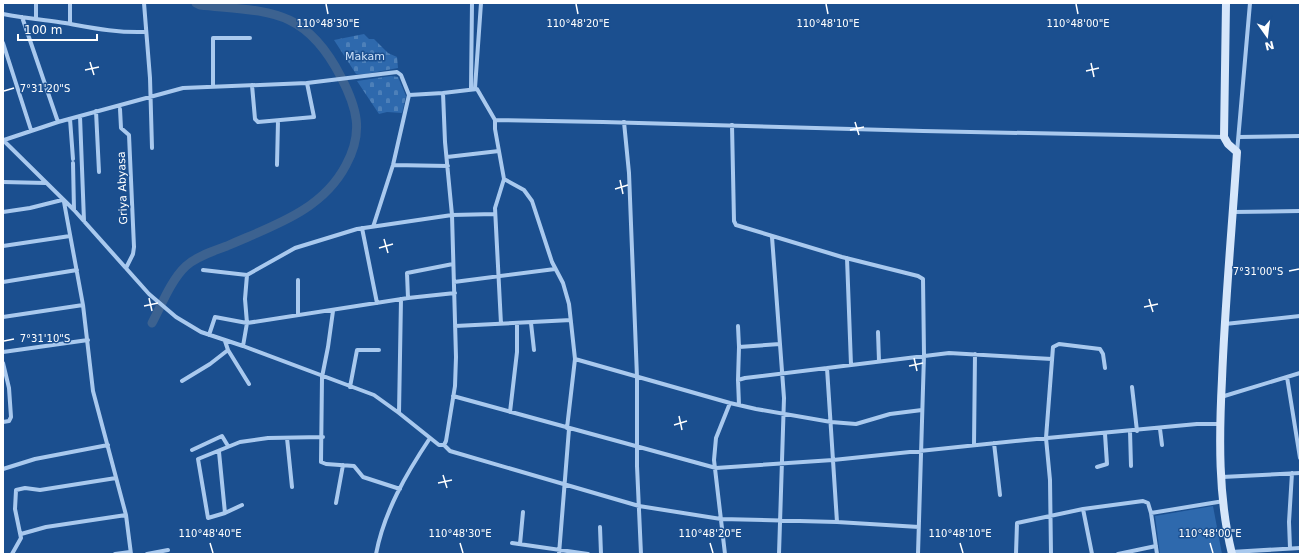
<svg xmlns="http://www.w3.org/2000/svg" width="1303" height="557" viewBox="0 0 1303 557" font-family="'DejaVu Sans',sans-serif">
  <defs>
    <pattern id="cemetery-stones" width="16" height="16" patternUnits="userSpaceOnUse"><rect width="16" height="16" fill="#2e69ad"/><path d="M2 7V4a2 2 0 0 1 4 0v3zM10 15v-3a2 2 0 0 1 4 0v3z" fill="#4d80b9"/></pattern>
  </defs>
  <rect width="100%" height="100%" fill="#1b4f8f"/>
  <path fill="#2e69ad" d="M1213 506 1222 554H1160L1155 516Z"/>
  <path fill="url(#cemetery-stones)" d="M364 34 369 39H374L388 53 397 57 398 68 365 74H356L334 40Z
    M391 76 398 77 406 96 402 113 387 112 379 114 357 81Z"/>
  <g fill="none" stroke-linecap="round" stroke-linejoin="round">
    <path stroke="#3c6290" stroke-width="9" d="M152 323C162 304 171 280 186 266 197 256 214 251 227 246 272 226 322 211 346 165 364 132 357 108 341 77 305 7 269 12 200 5L196 3"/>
    <path stroke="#a9c9ee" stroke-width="4" d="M144 3 150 78 152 148
      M3 14C24 18 44 20 65 23 93 28 117 33 145 32
      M22 17 58 122
      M36 19V3
      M70 24V3
      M3 43 31 130
      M252 85 255 119 258 122 314 117 307 83
      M213 87V38H250
      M471 88 472 3
      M475 88 481 3
      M120 109 121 128 129 135 134 247 133 254 126 268
      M96 111 99 172
      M80 116 84 221
      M70 119 73 159
      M495 120 603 122 923 131 1224 137
      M624 122 629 173 637 377V466L641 554
      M732 125 734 221 736 225 842 257 918 276 923 279 924 355 918 554
      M1239 137 1300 136
      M3 140 74 210 149 294 176 317 201 332 243 346 374 395 399 413 439 445H444L450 451 639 506 721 519 837 522 919 527
      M4 140 58 122 183 88 307 83 397 72 401 75 409 95 443 93
      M1237 152 1250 3
      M447 157 499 151
      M73 163 74 210
      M277 165 278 121
      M393 165 448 166
      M504 179 524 190 532 201 552 262 563 283 569 304 575 359 567 428
      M3 182 46 183
      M64 202 83 305 93 391 126 515 131 554
      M3 212 30 208 62 200
      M1233 212 1300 211
      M373 227 393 165 409 95
      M362 228 377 303
      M772 237 784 398 779 554
      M3 246 70 236
      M847 258 851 365
      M203 270 247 275
      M3 282 77 270
      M454 282 555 269
      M408 298 407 273 453 264
      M333 311 328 347 322 377 321 462 326 464 354 466 363 477 400 489
      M298 315V280
      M3 317 83 305
      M531 323 534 350
      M1225 324 1300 316
      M455 326 571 320
      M738 326 739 347
      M878 332 879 361
      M209 335 215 317 247 323 245 299 247 275 295 248 357 229 452 215 495 214
      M243 346 247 323 408 298 455 293
      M228 350 249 384
      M3 352 88 340
      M575 359 730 403 756 409 831 422 856 424 890 414 922 410
      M3 363 9 388 11 417 9 421 3 422
      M827 368 837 522
      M1287 377 1300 458
      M738 380 739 347 780 344
      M182 381 210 364 228 350 225 341
      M350 387 357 350H379
      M1132 387 1137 431
      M453 396 716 468 833 460 1026 440 1197 424H1219
      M1221 397 1300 373
      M739 405 738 380 745 378 949 353 1052 359
      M510 412 517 352V324
      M399 413 401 299
      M1160 429 1162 445
      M1130 431 1131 466
      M287 438 292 487
      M994 443 1000 495
      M444 445 446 441 455 386 456 357 452 215 445 142 443 93 477 89 495 120V129L504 179 495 208 501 324
      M974 445 975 354
      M192 450 222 436 228 446
      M219 452 225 513 208 518 198 459 240 442 268 438 323 437
      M1097 467 1107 464 1105 434
      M3 469 35 459 108 445
      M1222 477 1300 473
      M336 503 343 465
      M1083 509 1092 554
      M225 513 242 505
      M600 527 601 554
      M21 534 46 527 126 515
      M512 543 588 554
      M520 544 523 512
      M1290 548 1289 522 1292 473
      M1231 552 1300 548
      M12 554 21 538 15 509 16 490 25 488 40 490 116 478
      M115 554 130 552
      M147 554 168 550
      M376 554C384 512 406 474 430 438
      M559 554 569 429
      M725 554 714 460 716 438 730 403
      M1016 554 1017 523 1083 509 1143 501 1148 503 1151 513
      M1051 554 1050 480 1046 438 1053 347 1059 344 1100 349 1103 354 1105 368
      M1118 554 1156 546
      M1157 554 1151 513 1224 501"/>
    <path stroke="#d6e6fa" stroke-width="8" d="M1226 3 1224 137 1228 144 1237 152C1232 228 1225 303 1222 379 1219 437 1218 497 1232 554"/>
  </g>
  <path fill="none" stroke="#fff" stroke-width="1.5" d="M326 4 328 14M576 4 578 14M826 4 828 14M1076 4 1078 14M90 62 94 75M1091 63 1094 77M85 70 99 67M1086 71 1099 68M4 91 14 88M855 122 859 135M850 130 864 127M620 180 623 194M615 189 628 185M384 239 388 253M379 248 393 244M1289 271 1299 269M149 298 152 311M1149 299 1153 312M144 306 158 303M1144 307 1158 304M4 341 14 339M914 358 917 371M909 366 923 363M679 416 682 430M674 425 687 421M443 475 447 488M438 483 452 480M210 543 213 553M460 543 463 553M710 543 713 553M960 543 963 553M1210 543 1213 553"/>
  <g text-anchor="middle" stroke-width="3" stroke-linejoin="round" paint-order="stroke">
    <g font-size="11" fill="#cfe3fa" stroke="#1b4f8f">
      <text x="365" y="60">Makam</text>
    </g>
    <g font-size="11" fill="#fff" stroke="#1b4f8f">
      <text transform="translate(122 188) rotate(-92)" y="4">Griya Abyasa</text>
    </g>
  </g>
  <g font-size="10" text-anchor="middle" fill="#fff" stroke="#1b4f8f" stroke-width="3" stroke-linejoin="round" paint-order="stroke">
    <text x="328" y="27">110°48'30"E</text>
    <text x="578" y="27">110°48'20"E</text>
    <text x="828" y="27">110°48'10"E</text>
    <text x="1078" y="27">110°48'00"E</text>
    <text x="45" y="92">7°31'20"S</text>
    <text x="1258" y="275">7°31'00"S</text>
    <text x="45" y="342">7°31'10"S</text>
    <text x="210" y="537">110°48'40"E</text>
    <text x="460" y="537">110°48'30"E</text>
    <text x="710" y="537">110°48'20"E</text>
    <text x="960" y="537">110°48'10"E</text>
    <text x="1210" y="537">110°48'00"E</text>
  </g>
  <rect width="1303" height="557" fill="none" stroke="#ffffff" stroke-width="8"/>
  <g transform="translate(1267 36) rotate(166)" stroke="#1b4f8f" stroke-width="3" paint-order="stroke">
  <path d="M0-3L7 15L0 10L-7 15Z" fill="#ffffff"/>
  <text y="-6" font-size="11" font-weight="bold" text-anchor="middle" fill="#ffffff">N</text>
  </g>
  <path d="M18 34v6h79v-6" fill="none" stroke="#ffffff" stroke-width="2"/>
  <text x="24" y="34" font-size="12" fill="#ffffff" stroke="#1b4f8f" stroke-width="3" paint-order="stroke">100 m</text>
</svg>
